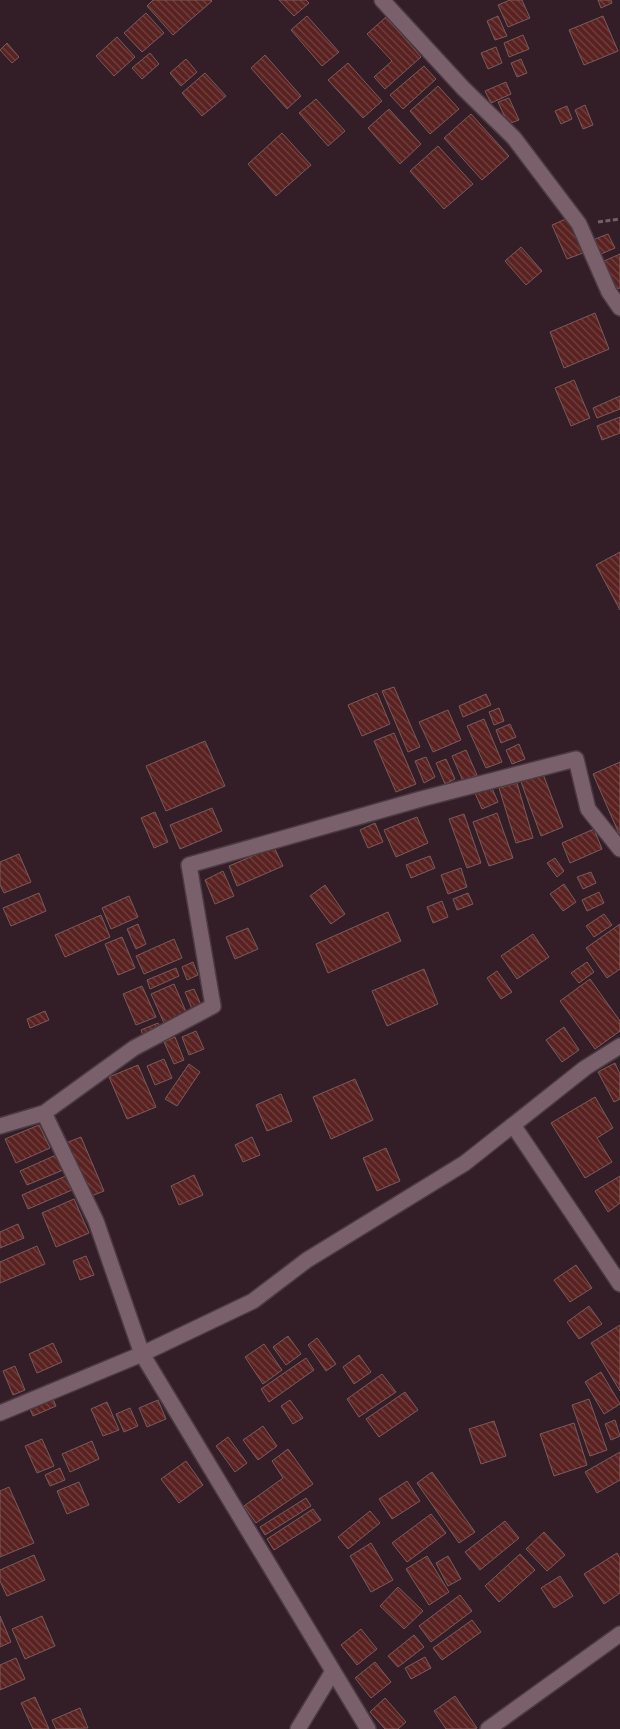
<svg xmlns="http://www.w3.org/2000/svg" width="620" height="1729" viewBox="0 0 620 1729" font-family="Raleway,sans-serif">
  <defs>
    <pattern id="building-back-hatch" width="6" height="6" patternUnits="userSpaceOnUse" patternTransform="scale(1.25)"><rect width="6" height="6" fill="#592221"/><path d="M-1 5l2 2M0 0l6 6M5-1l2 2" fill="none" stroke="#724242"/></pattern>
  </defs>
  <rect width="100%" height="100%" fill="#331d27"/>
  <path fill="url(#building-back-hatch)" stroke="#785c5a" d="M153 0H211L212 1 173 35 147 6Z
    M279 0H306L309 3 294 16Z
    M510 0H522L530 18 508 27 498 5Z
    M598 0H611L612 3 601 8Z
    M146 13 164 33 142 52 124 33Z
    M307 16 339 52 322 66 291 30Z
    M498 16 507 36 495 40 487 21Z
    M603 16 618 51 584 65 569 30Z
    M386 17 421 57 385 89 374 77 392 61 367 34Z
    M523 35 529 49 509 57 504 43Z
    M117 37 135 57 114 76 96 56Z
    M7 43 19 57 12 63 0 50Z
    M496 47 502 63 488 69 481 53Z
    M150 53 159 64 142 79 132 68Z
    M265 55 301 96 287 109 251 68Z
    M186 59 197 72 181 86 170 73Z
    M521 59 527 73 517 77 511 63Z
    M348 63 382 101 363 118 328 80Z
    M424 66 436 79 403 109 390 95Z
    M205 73 226 96 202 116 182 93Z
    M506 82 511 94 491 103 485 91Z
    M438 86 459 109 430 134 410 111Z
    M509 98 519 120 508 124 498 102Z
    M316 99 345 131 328 146 299 113Z
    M585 105 593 125 583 129 575 110Z
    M567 106 572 119 561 124 555 111Z
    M389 109 421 144 400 164 368 128Z
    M471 114 509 156 482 180 444 138Z
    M282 133 311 165 276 196 248 164Z
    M438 146 473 184 444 209 410 171Z
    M568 218 583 253 567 259 552 225Z
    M608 234 615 248 601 254 595 239Z
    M521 247 542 271 526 285 505 261Z
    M620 254V288L616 289 604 261Z
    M595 313 609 349 564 368 550 332Z
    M574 380 590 418 571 426 555 388Z
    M620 396V409L597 418 593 408Z
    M620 417V433L602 440 597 426Z
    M620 552V610L596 565Z
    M394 687 420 747 408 752 382 691Z
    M377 693 390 724 362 736 348 705Z
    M486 694 491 705 463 717 459 706Z
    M499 708 504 721 494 725 489 712Z
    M448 710 461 740 433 752 419 722Z
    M484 719 502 762 486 768 467 726Z
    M510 724 516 737 501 743 496 730Z
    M394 733 416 784 396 792 374 741Z
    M205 741 225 786 166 811 146 766Z
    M519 744 525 759 512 764 506 750Z
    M466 750 477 775 463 781 452 756Z
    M426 757 435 777 424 783 415 761Z
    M446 759 455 779 445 784 436 763Z
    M620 762V836L593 774Z
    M543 774 563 827 541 836 521 782Z
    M517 783 533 838 516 843 499 788Z
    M491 786 498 802 482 809 475 793Z
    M212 808 222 831 180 849 170 825Z
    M155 812 168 842 154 848 141 818Z
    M497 813 513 858 489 866 473 822Z
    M464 814 481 863 467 868 449 819Z
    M417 817 428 843 396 857 384 830Z
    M375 823 383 842 368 848 360 830Z
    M594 829 602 849 570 863 562 843Z
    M274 847 283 866 237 886 229 866Z
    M19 854 31 882 4 893 0 885V862Z
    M430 856 435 868 411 878 406 865Z
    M555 858 564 871 557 877 547 863Z
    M461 868 467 887 448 894 441 875Z
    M223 871 234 896 215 904 205 880Z
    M591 872 596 883 583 889 577 877Z
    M564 884 576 902 563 911 550 894Z
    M325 885 345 914 331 924 310 896Z
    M599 892 604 903 587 911 582 900Z
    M39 893 46 911 11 926 3 908Z
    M468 893 473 904 457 910 453 899Z
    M129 896 138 917 111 929 102 908Z
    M442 901 448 917 433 923 427 907Z
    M388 912 401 941 328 973 316 944Z
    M604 914 612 925 594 937 586 926Z
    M101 915 110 937 65 957 55 935Z
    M138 924 146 944 136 949 127 929Z
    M620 924V969L607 978 586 948Z
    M248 928 258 949 235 959 226 937Z
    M533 934 549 957 517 979 501 956Z
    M122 937 135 968 118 975 105 944Z
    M174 939 182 958 144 974 136 956Z
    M193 962 198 975 187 980 182 967Z
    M587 962 594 972 579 983 571 973Z
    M176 968 179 976 150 989 147 980Z
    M424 969 438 1004 387 1026 372 991Z
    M497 971 512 992 501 999 487 978Z
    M590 979 620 1021V1031L595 1049 560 1001Z
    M174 984 187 1014 164 1023 151 994Z
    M142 986 156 1017 136 1025 123 994Z
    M194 989 201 1005 192 1009 185 992Z
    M45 1011 49 1020 30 1028 27 1019Z
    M158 1023 162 1031 144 1038 141 1030Z
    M564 1027 579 1050 562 1062 546 1040Z
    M196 1031 204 1049 189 1055 182 1037Z
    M175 1037 184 1060 174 1064 164 1042Z
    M164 1059 172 1078 155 1085 147 1066Z
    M615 1063 620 1074V1099L614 1102 598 1072Z
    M189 1064 200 1072 177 1106 165 1099Z
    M138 1065 156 1107 127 1119 109 1077Z
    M355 1079 373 1120 331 1139 313 1097Z
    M281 1094 292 1121 267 1131 256 1105Z
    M595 1097 613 1128 597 1138 612 1162 585 1178 551 1123Z
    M39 1125 50 1148 16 1163 5 1139Z
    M81 1137 104 1191 89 1197 66 1143Z
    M252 1137 260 1155 243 1162 235 1145Z
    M386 1148 400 1181 377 1191 363 1158Z
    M56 1155 63 1170 27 1185 20 1171Z
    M194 1175 203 1195 179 1205 171 1186Z
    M66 1176 72 1190 28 1209 22 1195Z
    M620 1176V1203L608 1212 595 1191Z
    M74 1199 89 1233 56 1247 42 1213Z
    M18 1224 24 1238 0 1248V1232Z
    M37 1246 45 1264 0 1283V1262Z
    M86 1256 94 1275 80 1280 73 1261Z
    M576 1265 592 1288 570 1302 554 1280Z
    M589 1306 602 1324 579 1339 567 1322Z
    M620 1325V1391L591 1343Z
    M288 1336 301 1354 286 1365 273 1347Z
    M317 1338 336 1364 326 1371 308 1345Z
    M53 1343 62 1362 37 1373 29 1354Z
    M264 1344 282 1370 263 1384 245 1357Z
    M359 1355 371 1372 354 1384 343 1367Z
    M306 1358 314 1370 269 1402 261 1389Z
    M15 1366 25 1390 13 1395 3 1371Z
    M601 1372 620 1404 604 1414 585 1382Z
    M382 1374 396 1392 359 1417 347 1399Z
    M405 1392 418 1410 379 1437 366 1419Z
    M53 1399 56 1406 33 1416 30 1409Z
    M589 1399 607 1450 590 1456 572 1405Z
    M158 1400 166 1419 147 1427 139 1408Z
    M290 1400 303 1418 293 1424 281 1406Z
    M107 1402 119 1430 103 1436 91 1409Z
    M130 1408 138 1426 124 1432 116 1414Z
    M615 1420 620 1436 611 1440 605 1424Z
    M494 1421 506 1456 481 1464 469 1429Z
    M574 1423 587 1465 554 1476 540 1434Z
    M263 1426 277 1446 258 1460 243 1440Z
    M228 1437 247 1463 235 1472 216 1446Z
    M42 1439 54 1466 37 1473 25 1446Z
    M92 1441 99 1459 70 1472 62 1454Z
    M288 1449 313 1484 256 1523 244 1506 283 1478 272 1461Z
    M620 1452V1480L597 1493 585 1472Z
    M186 1461 203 1485 179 1503 161 1479Z
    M60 1468 65 1480 50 1486 45 1475Z
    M432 1472 475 1532 459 1543 417 1483Z
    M407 1481 420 1501 392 1519 379 1499Z
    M79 1482 89 1505 67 1514 57 1491Z
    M9 1487 34 1543 0 1557V1491Z
    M306 1498 311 1506 265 1535 260 1527Z
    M313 1509 321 1520 274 1550 267 1539Z
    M370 1511 380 1523 348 1549 338 1537Z
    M431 1514 446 1533 407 1562 392 1543Z
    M505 1521 519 1538 480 1570 465 1552Z
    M544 1532 565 1555 547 1571 526 1549Z
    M371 1543 393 1580 371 1592 350 1556Z
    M617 1553 620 1558V1593L604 1604 584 1574Z
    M520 1554 535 1570 499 1602 485 1586Z
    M34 1555 45 1580 7 1596 0 1581V1570Z
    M427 1556 449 1592 429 1605 406 1569Z
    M448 1556 461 1579 448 1586 436 1563Z
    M560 1576 573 1596 554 1608 541 1588Z
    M398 1587 423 1611 404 1629 380 1606Z
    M460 1595 472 1611 431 1642 419 1626Z
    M0 1616 11 1642 0 1647Z
    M42 1616 55 1646 25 1659 12 1629Z
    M472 1620 481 1632 442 1660 433 1648Z
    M361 1629 377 1649 357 1665 341 1645Z
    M414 1635 424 1647 398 1667 388 1656Z
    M425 1657 431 1668 411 1679 405 1668Z
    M16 1658 25 1679 0 1690V1665Z
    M375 1662 391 1682 371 1698 355 1678Z
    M455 1696 477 1728 475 1729H446L434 1711Z
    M35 1697 49 1729H33L21 1703Z
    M385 1698 406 1722 398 1729H385L370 1712Z
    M80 1708 88 1728 56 1729 52 1720Z"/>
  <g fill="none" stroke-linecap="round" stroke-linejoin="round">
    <g stroke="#4c3a42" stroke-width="18">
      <path id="minor" d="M382 0 463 88 514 138 579 224 609 292 620 308
        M513 1125 620 1284
        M0 1126 44 1113
        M0 1413 142 1354 96 1221 44 1113 134 1048 213 1006 189 865 421 799 576 759 588 809 620 849
        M298 1729 333 1671
        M368 1729 142 1354 253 1301 307 1260 465 1163 585 1068 620 1046
        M488 1729 620 1634"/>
    </g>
    <path stroke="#735f68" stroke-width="3" stroke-dasharray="5 2.5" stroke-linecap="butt" d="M598 222 620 219"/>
    <use href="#minor" stroke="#79606a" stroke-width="15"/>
  </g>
</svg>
